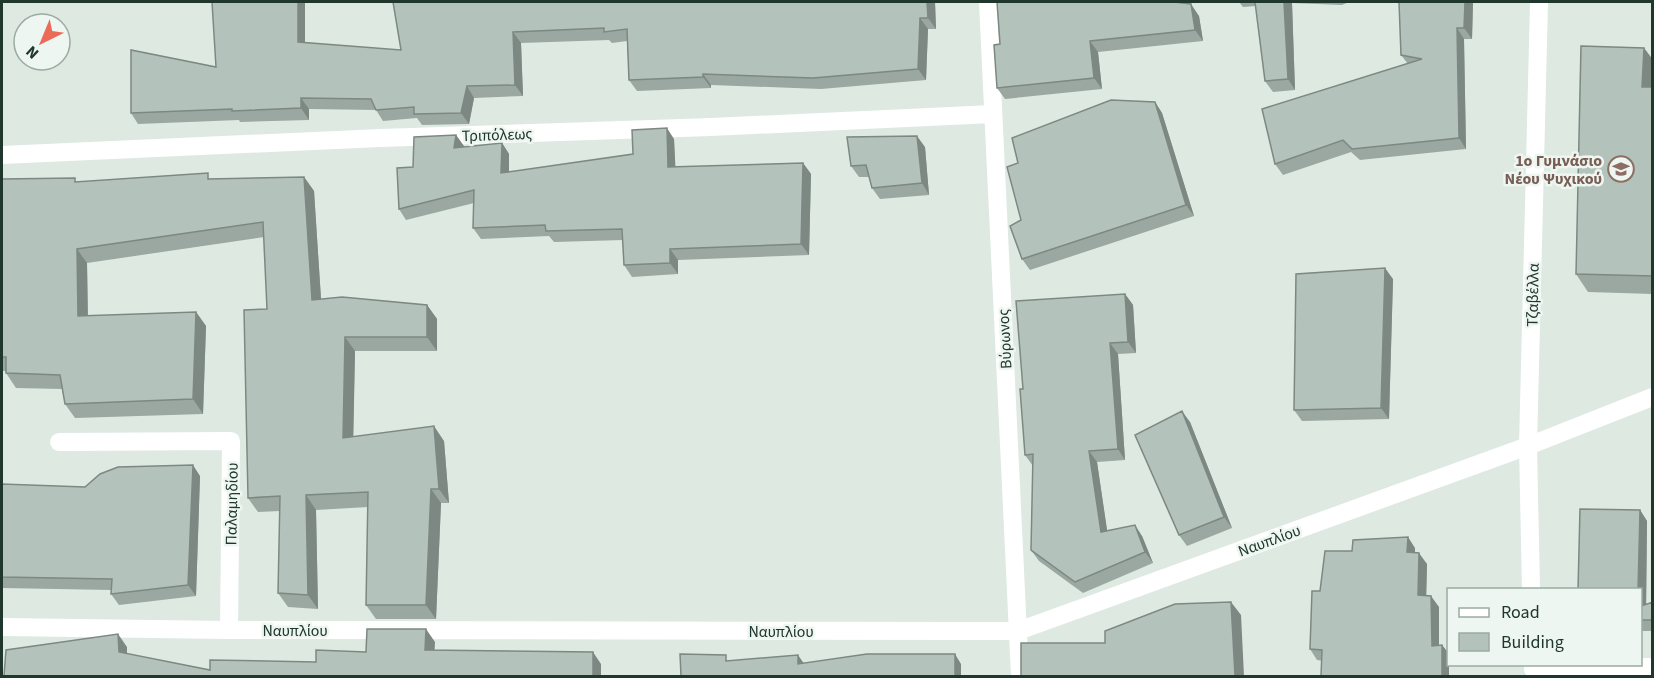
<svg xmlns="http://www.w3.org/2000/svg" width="1654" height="678" viewBox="0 0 1654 678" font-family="'Source Sans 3',sans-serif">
  <rect width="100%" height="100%" fill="#dee9e2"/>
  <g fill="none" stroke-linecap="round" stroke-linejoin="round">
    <path stroke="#fff" stroke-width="18" d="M988 2 1020 676
      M2 155 380 138 711 127 993 114
      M59 442 231 441 229 630
      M1531 590 1528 446 1539 2
      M2 627 229 630 1018 631 1528 446 1652 397
      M1533 669 1652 667"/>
  </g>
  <path fill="#9aa8a1" d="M305 2V43L401 50 393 2H935L936 29H928L926 80 821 89 711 85V88L637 91 629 80 627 41 612 43 609 40 521 43 523 96 474 98 469 124 422 125 417 118 383 121 376 110 309 109V120L240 122 239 120 138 124 131 113 216 67Z
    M997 2H1182V3L1199 16 1203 41 1098 52 1102 89 1005 99 997 88 1000 44Z
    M1239 2H1349L1342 5 1292 3 1295 90 1273 92 1265 81 1256 6 1243 7Z
    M1399 2H1473L1472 39H1464L1466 149 1360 160 1351 152 1283 175 1275 164 1408 64 1401 55Z
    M1644 48 1653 60V294L1588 292 1576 274Z
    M1155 102 1162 113 1194 216 1030 270 1022 259 1018 163Z
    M456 135 464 147 502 143 509 154V172L633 154 674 139 675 167 803 163 811 174 809 255 678 260V274L632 277 624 265 623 240 554 242 549 236 481 239 473 228 474 203 406 220 399 209 413 167Z
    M925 147 929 195 880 199 872 188 869 177H859L851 166Z
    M304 177 314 191 321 299 427 305 437 319V351H355L353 437 444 441 449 503H441L436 619H376L366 605 368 507 316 510 318 609 288 607 278 593 280 511 258 512 248 498 267 309 264 237 87 263 88 316 196 312 206 326 203 414 75 418 65 404 62 389 16 388 6 373V371H2V179L78 182Z
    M1393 279 1389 419 1302 421 1294 410Z
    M1125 294 1133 305 1136 353 1118 354 1125 460 1097 462 1107 531 1142 536 1153 563 1083 593 1039 561 1031 550 1033 466 1025 455 1023 389Z
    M1190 422 1232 528 1187 546 1179 535Z
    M200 476 196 596 119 605 111 594V590L2 588V484L85 487Z
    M1640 510 1647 521 1646 604 1653 602V631H1641Z
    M1415 548V553L1427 564 1426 596 1439 607V645H1442L1449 654V676L1317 660 1310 649 1320 591 1352 551Z"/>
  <path fill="#7d8883" d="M298 2H305V53L298 42Z
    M927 2H935L936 29 928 18Z
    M1284 2H1290L1292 3 1295 90 1288 79Z
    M1465 2H1473L1472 39 1464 28Z
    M1191 4 1199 16 1203 41 1195 30Z
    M920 18 928 29 926 80 918 69Z
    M1457 28 1464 39 1466 149 1459 138Z
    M513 32 521 43 523 96 515 85Z
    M1090 41 1098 52 1102 89 1094 78Z
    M1644 48 1653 60V101L1642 87Z
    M703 74 711 85V88L703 77Z
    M467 86 474 98 469 124 461 113Z
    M301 98 309 109V120L301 108Z
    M1155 102 1162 113 1194 216 1186 205Z
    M667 128 674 139 676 178 668 167Z
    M456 135 464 146 461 159 454 148Z
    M917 136 925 147 929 195 922 183Z
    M502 143 509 154V184L501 173Z
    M803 163 811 174 809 255 801 244Z
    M304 177 314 191 322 314 312 300Z
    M77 249 87 263 88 330 78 316Z
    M670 249 678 260V274L670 263Z
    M1385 268 1393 279 1389 419 1381 408Z
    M1125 294 1133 305 1136 353 1128 342Z
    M427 305 437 319V351L427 337Z
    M196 312 206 326 203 414 193 399Z
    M345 337 355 351 353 453 343 438Z
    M1110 343 1118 354 1125 460 1118 449Z
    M1182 411 1190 422 1232 528 1224 517Z
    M434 426 444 441 449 503 439 489Z
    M1089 451 1097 462 1109 543 1101 532Z
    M193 465 200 476 196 596 188 585Z
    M431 489 441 503 436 619 426 605Z
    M306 495 316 510 318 609 308 595Z
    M1640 510 1647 521 1646 617 1641 610V590H1638Z
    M1135 525 1142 536 1153 563 1145 552Z
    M1408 537 1415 548V563L1407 552Z
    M1419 553 1427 564 1426 606 1418 595Z
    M1431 596 1439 607V657L1432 646Z
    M1231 602 1241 615 1244 676H1235Z
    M426 629 435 642 434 662 425 650Z
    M118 634 127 647V664L119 652Z
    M1442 645 1449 654V676H1442Z
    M593 652 601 664V676H593Z
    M955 654 961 664V676H955Z
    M798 655 805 665 798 664Z"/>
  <path fill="#b3c3bb" stroke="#7d8883" stroke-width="1.5" d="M212 2H298V42L401 50 393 2H927L928 18H920L918 69 813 78 703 74V77L629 80 627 29 604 32V28L513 32 515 85 467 86 461 113 414 114V107L376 110 371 99 301 98V108L232 111V109L131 113V50L216 67Z
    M997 2H1174L1191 4 1195 30 1090 41 1094 78 997 88 994 45 1000 44Z
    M1255 2H1284L1288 79 1265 81Z
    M1399 2H1465L1464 28H1457L1459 138 1352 149 1343 140 1275 164 1262 109 1422 59 1401 55Z
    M1581 46 1644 48 1642 87H1653V276L1576 274Z
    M1111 100 1155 102 1186 205 1022 259 1010 226 1021 220 1007 167 1018 163 1012 138Z
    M667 128 668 167 803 163 801 244 670 249V263L624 265 622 229 546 231 545 225 473 228 474 190 399 209 397 168 413 167 414 137 456 135 454 148 502 143 501 173 633 154 632 130Z
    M917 136 922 183 872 188 866 165 851 166 847 137Z
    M208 173V179L304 177 312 300 342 297 427 305V337H345L343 438 434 426 439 489H431L426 605H366L368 492 306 495 308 595 278 593 280 496 248 498 244 310 267 309 263 222 77 249 78 316 196 312 193 399 65 404 60 375 6 373V357H2V179L75 178V182Z
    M1385 268 1381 408 1294 410 1296 274Z
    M1125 294 1128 342 1110 343 1118 449 1089 451 1101 532 1135 525 1145 552 1075 582 1031 550 1033 454 1025 455 1020 389H1023L1016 301Z
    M1182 411 1224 517 1179 535 1135 435Z
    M193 465 188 585 111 594 112 579 2 577V484L85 487 100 474 118 467Z
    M1580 509 1640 510 1638 590H1578Z
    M1408 537 1407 552 1419 553 1418 595 1431 596 1432 646 1442 645V676H1321L1322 650 1310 649 1312 591H1320L1325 551H1352L1353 540Z
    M1231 602 1235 676H1021V643H1105V631L1175 604Z
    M1653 602V620H1641V606Z
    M367 629H426L425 650 593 652V676H4L6 650 118 634 119 652 210 670V660L316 662V650L366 652Z
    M680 654 726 655V661L798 655V664L867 654H955V676H681Z"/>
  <defs>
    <g id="school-ring" transform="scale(1.35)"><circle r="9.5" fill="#eef6f1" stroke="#8d6e63" stroke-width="1.5"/><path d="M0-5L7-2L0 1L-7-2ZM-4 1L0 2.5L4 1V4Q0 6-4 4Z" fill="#8d6e63"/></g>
  </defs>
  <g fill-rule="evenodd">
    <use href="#school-ring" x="1621" y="169"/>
  </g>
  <g text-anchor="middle" stroke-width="5" stroke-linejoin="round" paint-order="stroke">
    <g font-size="16" fill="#20372e" stroke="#eef6f1">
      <text transform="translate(497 134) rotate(-2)" y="6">Τριπόλεως</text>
      <text transform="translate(1532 295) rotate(-89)" y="6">Τζαβέλλα</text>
      <text transform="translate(1004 339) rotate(-93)" y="6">Βύρωνος</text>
      <text transform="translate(231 504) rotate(-89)" y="6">Παλαμηδίου</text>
      <text transform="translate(1269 540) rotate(-20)" y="6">Ναυπλίου</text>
      <text x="295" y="636">Ναυπλίου</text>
      <text x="781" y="637">Ναυπλίου</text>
    </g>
    <g font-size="16" font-weight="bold" fill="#785e54" stroke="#eef6f1" text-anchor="end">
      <text x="1602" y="166">1ο Γυμνάσιο<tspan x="1602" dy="18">Νέου Ψυχικού</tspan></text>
    </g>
  </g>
  <rect width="1654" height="678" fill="none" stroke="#20372e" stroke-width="6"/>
  <rect x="1447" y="588" width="195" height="78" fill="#eef6f1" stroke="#9caaa3" stroke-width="1.5"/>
  <rect x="1459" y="608" width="30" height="9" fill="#ffffff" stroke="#9caaa3" stroke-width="1.5"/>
  <text x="1501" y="618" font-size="18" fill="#20372e">Road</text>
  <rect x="1459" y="633" width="30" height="18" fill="#b3c3bb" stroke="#9caaa3" stroke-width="1.5"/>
  <text x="1501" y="648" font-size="18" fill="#20372e">Building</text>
  <g transform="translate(42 42) rotate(223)"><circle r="28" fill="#eef6f1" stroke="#9caaa3" stroke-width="1.5"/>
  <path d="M0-4.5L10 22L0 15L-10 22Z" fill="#ec6b58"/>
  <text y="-9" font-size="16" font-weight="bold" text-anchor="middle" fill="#20372e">N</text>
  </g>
</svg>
